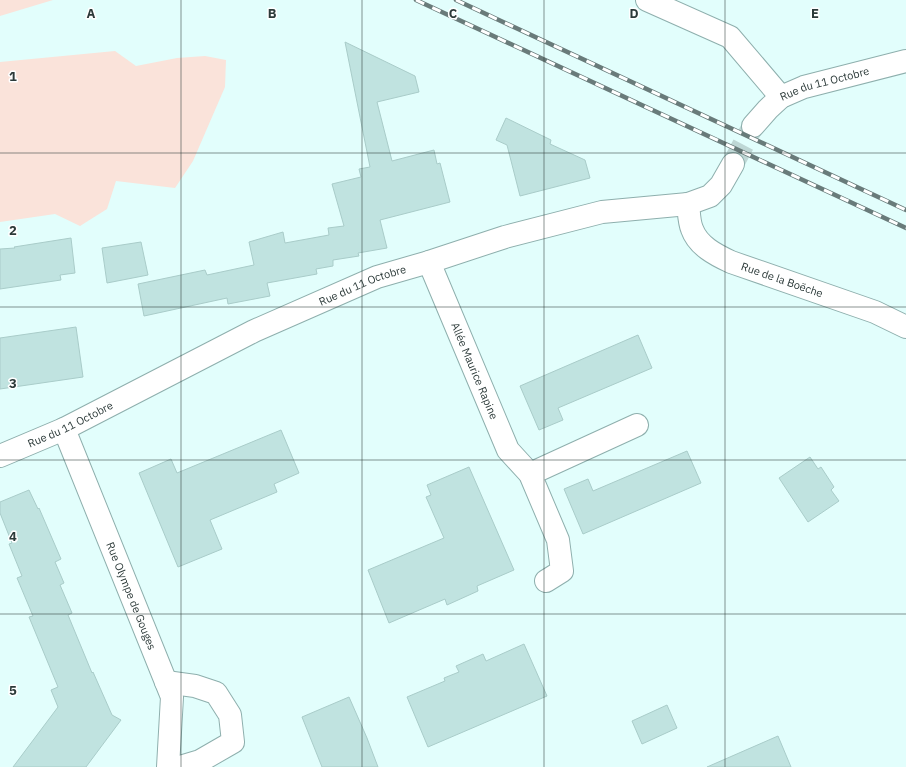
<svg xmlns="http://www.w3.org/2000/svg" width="906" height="767" viewBox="0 0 906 767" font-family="'IBM Plex Sans',sans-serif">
  <rect width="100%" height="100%" fill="#e2fefc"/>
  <path fill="#fae3da" d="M0 0H53L0 16Z
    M115 51 136 66 177 58 205 56 226 60 225 87 193 161 175 188 116 181 107 209 80 226 55 214 0 222V62Z"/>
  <path fill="#c0e3e0" stroke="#a9ccc9" d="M345 42 415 76 419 92 377 102 392 161 434 150 437 164 440 163 450 202 380 220 387 248 358 253 359 256 333 260V266L316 269 317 274 267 283 270 296 228 304 227 298 144 316 138 284 205 270 207 275 254 265 249 242 283 232 285 243 329 235 328 228 344 226 332 184 361 177 359 169 370 167Z
    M506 118 551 140 550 144 585 160 590 178 520 196 507 145 496 140Z
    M71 238 75 273 60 275 61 280 0 289V249L15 248 14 247Z
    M141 242 148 275 107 283 102 248Z
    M76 327 83 377 0 389V338Z
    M638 335 652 368 558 408 563 420 539 430 520 386Z
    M281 430 299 473 274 484 277 492 210 520 222 549 178 567 139 473 171 459 177 473Z
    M687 451 701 483 583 534 564 489 588 479 593 491Z
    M810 457 818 469 821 467 834 487 831 490 839 501 808 522 779 478Z
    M469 467 514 570 477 586 478 591 447 605 445 599 389 623 368 570 444 538 426 497 431 495 427 485Z
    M29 490 38 509 39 508 61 559 55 562 64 583 60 585 72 613 68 615 92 673 93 672 112 715 121 720 86 767H13L58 707 51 690 58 687 29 617 33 616 17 578 22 576 9 544 12 543 0 513V502Z
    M524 644 547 696 428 747 407 697 445 681 444 678 459 672 456 666 483 654 486 661Z
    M349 697 367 738 378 767H322L302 717Z
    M667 705 677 728 642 744 632 721Z
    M778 736 791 767H707Z"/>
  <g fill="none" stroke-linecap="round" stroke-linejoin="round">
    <path stroke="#bed7d5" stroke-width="22" stroke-dasharray="22 11" stroke-linecap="butt" d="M733 164 753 126"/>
    <g stroke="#8eafad" stroke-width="24">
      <g id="minor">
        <path d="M647 0 730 37 781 97"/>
        <path id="s1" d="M753 126 768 109 781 97 804 87 906 61"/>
        <path id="s2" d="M688 204C689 212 689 222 692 229 698 246 716 255 731 262L875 312 906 327"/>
        <path id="s3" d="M429 262 508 450 530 474 558 540 562 571 546 581"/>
        <path id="s4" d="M64 429 172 697 168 767"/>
        <path id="s5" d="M0 456 64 429 254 331 377 277 429 262 505 237 602 212 688 204 710 196 721 185 733 164"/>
        <path d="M530 474 637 425"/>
        <path d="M166 682 195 686 216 693 230 715 233 742 200 761 180 767"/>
      </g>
    </g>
    <use href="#minor" stroke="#fff" stroke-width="22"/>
    <g stroke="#697b7a" stroke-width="4.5">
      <path id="rail" d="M416 0 906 228
        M456 0 906 210"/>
    </g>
    <use href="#rail" stroke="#fff" stroke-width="3" stroke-dasharray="9" stroke-linecap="butt"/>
  </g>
  <path fill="none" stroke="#2c3a39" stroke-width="1" stroke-opacity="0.55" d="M181 0V767M362 0V767M544 0V767M725 0V767M0 153H906M0 307H906M0 460H906M0 614H906"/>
  <g text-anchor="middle" stroke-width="3" stroke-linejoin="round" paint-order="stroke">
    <g font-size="11" fill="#2c3a39" stroke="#fff">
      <text dy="4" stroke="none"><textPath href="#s1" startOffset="86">Rue du 11 Octobre</textPath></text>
      <text dy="4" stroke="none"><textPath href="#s2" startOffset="132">Rue de la Boëche</textPath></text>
      <text dy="4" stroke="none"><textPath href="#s5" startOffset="401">Rue du 11 Octobre</textPath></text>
      <text dy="4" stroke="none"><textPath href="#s3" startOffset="118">Allée Maurice Rapine</textPath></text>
      <text dy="4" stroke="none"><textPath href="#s5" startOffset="77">Rue du 11 Octobre</textPath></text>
      <text dy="4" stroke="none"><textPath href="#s4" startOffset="180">Rue Olympe de Gouges</textPath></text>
    </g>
  </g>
  <g font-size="13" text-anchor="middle" font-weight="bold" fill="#2c3a39" stroke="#fff" stroke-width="3" stroke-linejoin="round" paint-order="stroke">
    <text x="91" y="18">A</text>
    <text x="272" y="18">B</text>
    <text x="453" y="18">C</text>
    <text x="634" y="18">D</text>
    <text x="815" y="18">E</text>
    <text x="13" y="81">1</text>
    <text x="13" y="235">2</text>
    <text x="13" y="388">3</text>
    <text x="13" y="541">4</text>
    <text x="13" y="695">5</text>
  </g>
</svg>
